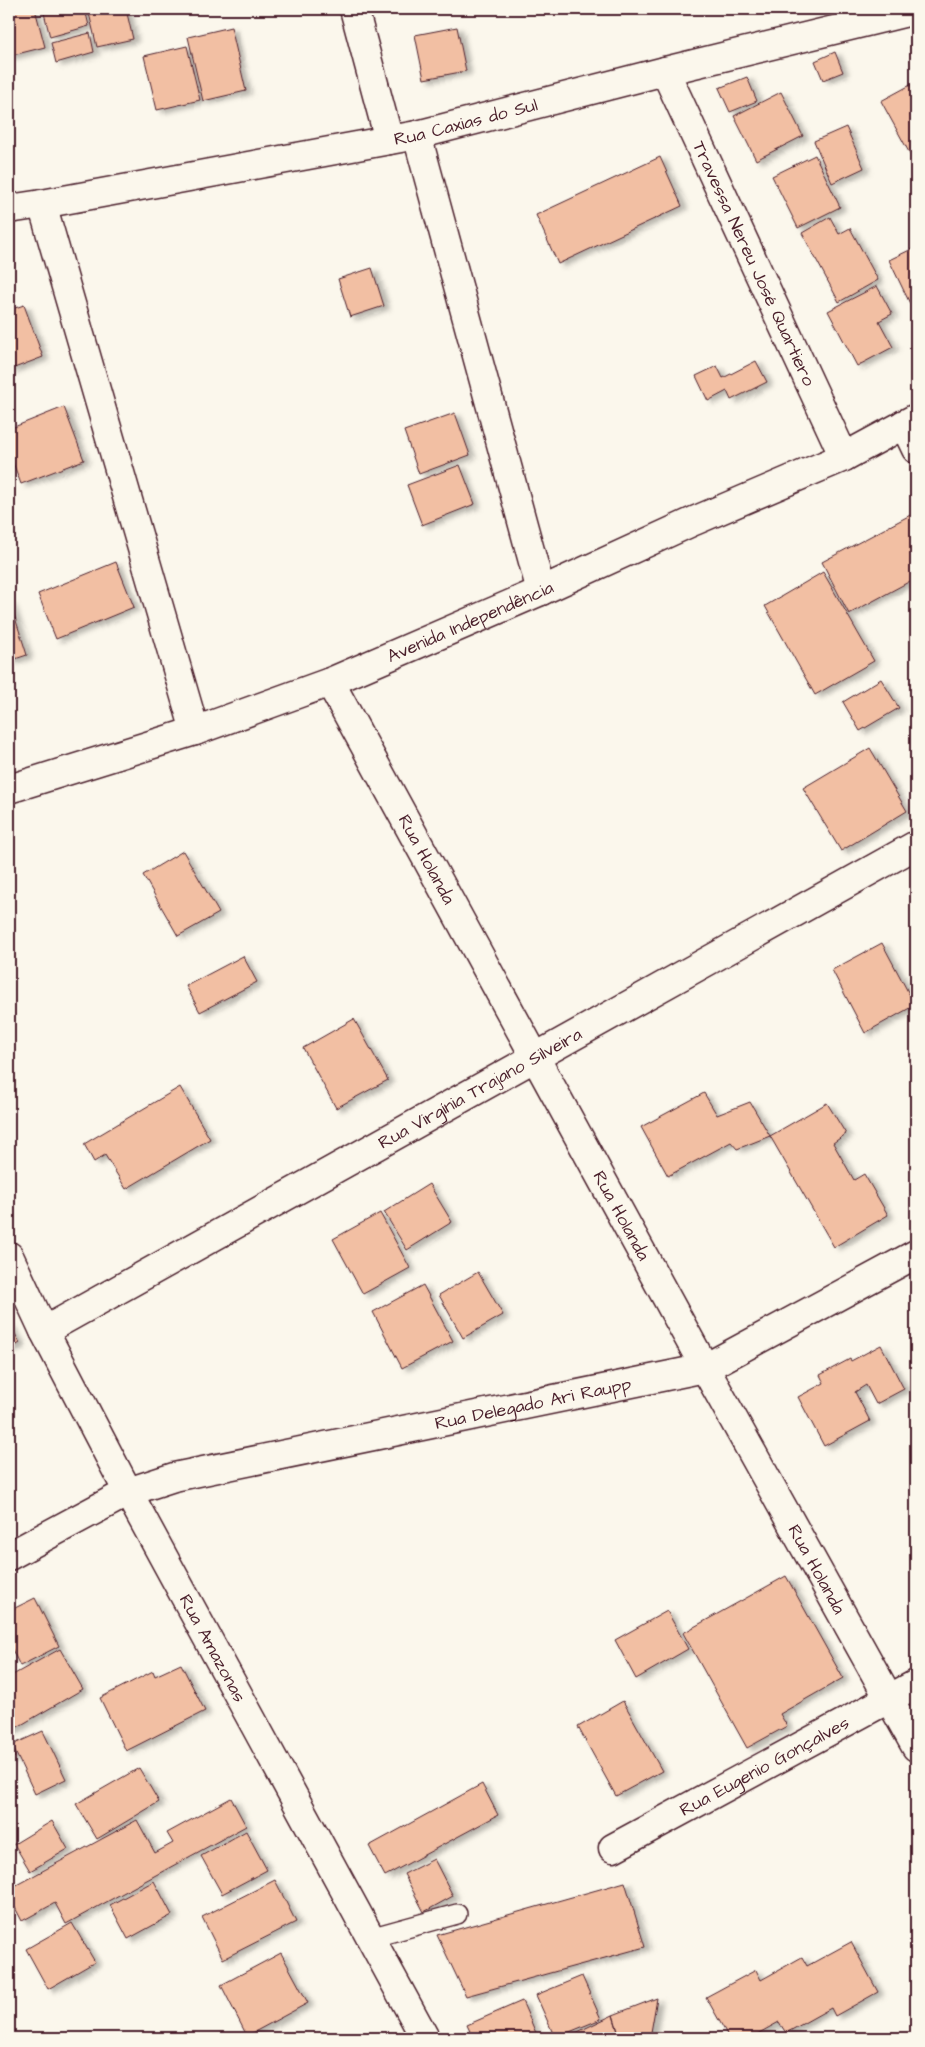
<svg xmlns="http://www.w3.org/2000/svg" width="925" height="2047" viewBox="0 0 925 2047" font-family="'Architects Daughter',sans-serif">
  <defs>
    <filter id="shadow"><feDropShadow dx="5.5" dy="3" stdDeviation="2.5" flood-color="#0004"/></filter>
  </defs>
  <rect width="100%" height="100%" fill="#fbf7ec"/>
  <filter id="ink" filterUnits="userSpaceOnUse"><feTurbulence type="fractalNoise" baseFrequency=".02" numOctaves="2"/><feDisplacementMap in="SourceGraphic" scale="10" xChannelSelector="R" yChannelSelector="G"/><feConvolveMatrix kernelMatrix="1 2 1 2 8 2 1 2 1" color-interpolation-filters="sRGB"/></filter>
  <g filter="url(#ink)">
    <path fill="#f2bfa3" stroke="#4a1f2b" filter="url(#shadow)" d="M9 9H35L45 47 9 56Z
      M43 9H85L89 26 50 37Z
      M88 9H126L133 39 97 47Z
      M231 27 246 91 203 101 188 37Z
      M457 27 466 71 424 79 415 35Z
      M90 33 94 52 56 63 51 43Z
      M187 46 200 100 157 110 144 56Z
      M835 52 843 72 823 80 815 61Z
      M747 77 757 101 730 112 719 88Z
      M916 82V165L881 101Z
      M781 92 803 136 756 160 734 116Z
      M846 127 864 168 832 183 814 141Z
      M815 155 840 207 798 228 772 176Z
      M660 157 682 206 558 264 536 215Z
      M830 217 839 234 850 228 878 280 839 302 802 233Z
      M916 247V316L889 260Z
      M372 268 384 306 350 317 338 279Z
      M877 286 892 314 879 321 893 347 857 366 828 311Z
      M24 305 43 357 9 370V310Z
      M756 361 767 382 731 400 727 391 708 401 696 376 717 366 723 378Z
      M64 407 84 460 21 484 9 452V429Z
      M455 413 470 455 419 474 404 431Z
      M460 465 475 504 422 525 407 485Z
      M916 512V578L849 614 822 562Z
      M116 562 134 607 56 639 38 594Z
      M823 572 874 661 815 695 765 606Z
      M10 602 27 655 9 661V603Z
      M881 679 899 708 860 731 843 702Z
      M870 748 907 811 841 851 803 788Z
      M183 851 219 913 178 936 143 875Z
      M882 943 915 1005 865 1033 832 970Z
      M243 956 257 982 200 1012 186 986Z
      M354 1019 388 1080 336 1108 303 1048Z
      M180 1087 210 1139 126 1189 105 1155 94 1162 84 1144Z
      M704 1093 717 1115 750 1102 770 1136 737 1149 731 1142 668 1176 641 1127Z
      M827 1103 846 1134 833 1143 854 1180 864 1174 888 1215 834 1247 770 1136Z
      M429 1184 452 1222 407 1250 384 1212Z
      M380 1213 410 1268 363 1294 333 1239Z
      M478 1272 503 1315 463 1338 439 1295Z
      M423 1285 453 1341 402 1368 373 1312Z
      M9 1323 20 1343 9 1350Z
      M881 1345 904 1389 876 1404 866 1385 855 1392 870 1421 824 1446 798 1397 824 1383 820 1375 850 1359 851 1361Z
      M786 1576 843 1678 780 1714 787 1726 747 1748 683 1633Z
      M35 1598 59 1646 20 1666 9 1643V1611Z
      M667 1611 688 1649 636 1679 615 1640Z
      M60 1649 83 1689 9 1732V1677Z
      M181 1664 205 1711 126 1751 100 1698 153 1671 155 1676Z
      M623 1701 662 1771 616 1796 578 1727Z
      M43 1731 66 1779 35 1794 12 1745Z
      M9 1743 15 1757 9 1760Z
      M139 1768 159 1802 97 1839 76 1804Z
      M482 1784 498 1815 385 1876 369 1846Z
      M231 1798 246 1826 66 1924 55 1903 22 1921 9 1896V1889L137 1820 155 1853 173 1843 167 1833Z
      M52 1821 68 1849 30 1871 14 1844Z
      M246 1831 267 1870 222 1894 201 1856Z
      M434 1859 453 1896 424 1912 404 1874Z
      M275 1880 296 1922 223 1959 202 1917Z
      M154 1881 172 1915 128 1939 110 1905Z
      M625 1882 645 1947 466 1996 437 1935Z
      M72 1923 95 1962 48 1989 26 1949Z
      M851 1942 878 1992 835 2016 831 2008 786 2033 779 2022 750 2038H729L706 1997 756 1970 761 1980 802 1957 807 1966Z
      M281 1953 308 2003 247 2036 221 1985Z
      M582 1976 601 2019 555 2038 536 1995Z
      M657 1998 650 2038H620L613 2015Z
      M522 2001 536 2033 523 2038H473L467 2025Z
      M613 2015 620 2038H565Z"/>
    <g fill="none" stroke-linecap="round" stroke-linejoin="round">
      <g stroke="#4a1f2b" stroke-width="22">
        <path id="service" d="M370 1938 457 1914"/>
      </g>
      <g stroke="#4a1f2b" stroke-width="31">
        <g id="minor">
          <path d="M354 9 389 140"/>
          <path id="s1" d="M665 71 844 457"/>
          <path d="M417 135 541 591"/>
          <path d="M42 204 195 731"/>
          <path id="s2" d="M9 209 42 204 417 135 665 71 916 10"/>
          <path d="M904 424 916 449"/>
          <path id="s3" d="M330 682 705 1368 916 1747"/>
          <path id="s4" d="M9 1256 44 1331 128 1492 425 2038"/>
          <path id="s5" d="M44 1331 916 845"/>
          <path id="s6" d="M9 1556 128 1492 174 1477 705 1368 916 1254"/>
          <path id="s7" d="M613 1848 916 1684"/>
        </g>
      </g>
      <g stroke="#4a1f2b" stroke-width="31">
        <g id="tertiary">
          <path id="s8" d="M9 789 195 731 330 682 541 591 694 521 844 457 916 418"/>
        </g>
      </g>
      <use href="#service" stroke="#fbf7ec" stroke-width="19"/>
      <use href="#minor" stroke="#fbf7ec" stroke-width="28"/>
      <use href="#tertiary" stroke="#fbf7ec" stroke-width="28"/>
    </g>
  </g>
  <g text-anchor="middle" stroke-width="4.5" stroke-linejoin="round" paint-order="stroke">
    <g font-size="18" fill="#4a1f2b" stroke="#fbf7ec">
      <text dy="6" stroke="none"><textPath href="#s2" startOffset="465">Rua Caxias do Sul</textPath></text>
      <text dy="6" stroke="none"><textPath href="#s1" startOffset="212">Travessa Nereu José Quartiero</textPath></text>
      <text dy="6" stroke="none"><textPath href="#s8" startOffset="491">Avenida Independência</textPath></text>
      <text dy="6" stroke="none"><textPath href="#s3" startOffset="202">Rua Holanda</textPath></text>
      <text dy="6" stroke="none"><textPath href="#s5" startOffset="499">Rua Virgínia Trajano Silveira</textPath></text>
      <text dy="6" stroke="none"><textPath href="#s3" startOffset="608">Rua Holanda</textPath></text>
      <text dy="6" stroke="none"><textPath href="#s6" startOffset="550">Rua Delegado Ari Raupp</textPath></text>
      <text dy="6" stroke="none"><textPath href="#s3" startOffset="1012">Rua Holanda</textPath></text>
      <text dy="6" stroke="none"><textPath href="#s4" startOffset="442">Rua Amazonas</textPath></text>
      <text dy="6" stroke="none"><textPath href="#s7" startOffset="172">Rua Eugenio Gonçalves</textPath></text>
    </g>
  </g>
  <rect width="925" height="2047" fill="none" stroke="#fbf7ec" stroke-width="30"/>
  <rect x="15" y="15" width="895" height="2017" fill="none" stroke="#4a1f2b" stroke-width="2" filter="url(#ink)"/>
</svg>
